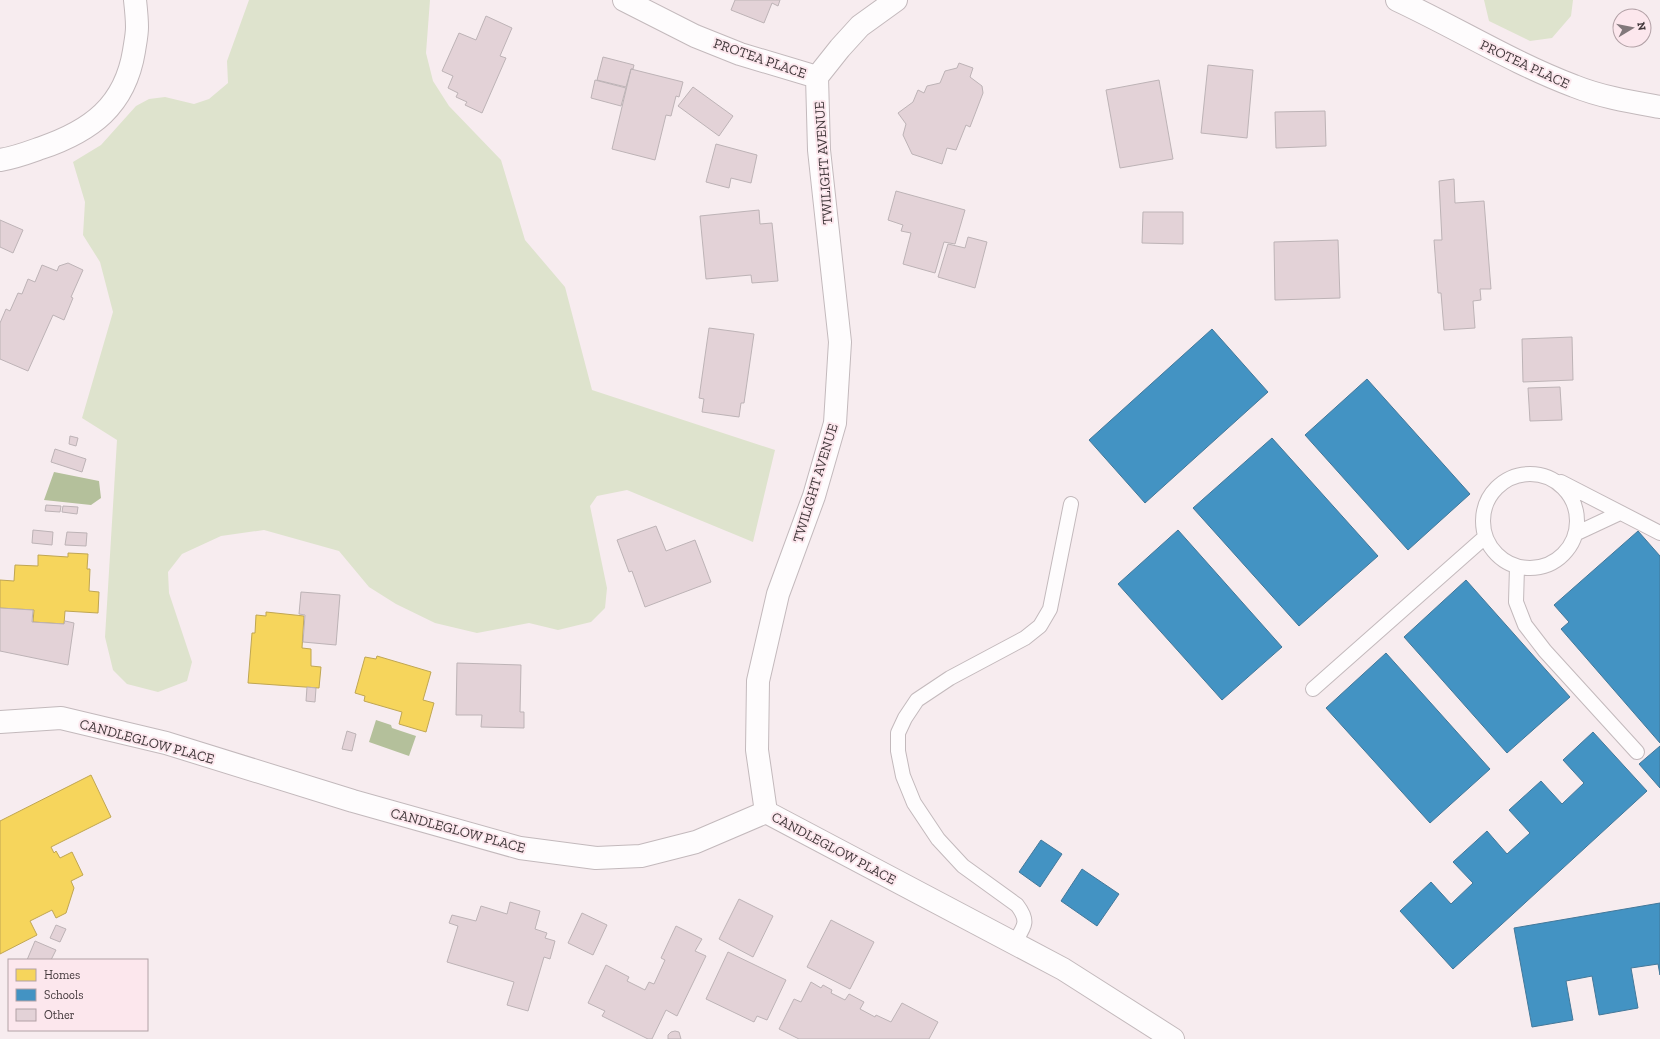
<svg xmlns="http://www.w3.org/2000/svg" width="1660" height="1039" viewBox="0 0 1660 1039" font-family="'Zilla Slab',serif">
  <rect width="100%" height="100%" fill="#f7ecef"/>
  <path fill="#dee3cd" d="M249 0H430L426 53 433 81 449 106 501 160 525 240 565 287 592 390 775 450 753 542 627 490 597 496 590 506 607 588 605 608 591 622 558 630 529 623 477 633 435 623 396 604 369 587 339 551 264 530 221 536 182 554 168 572 169 593 192 662 187 681 158 692 127 684 113 670 105 637 117 440 82 418 113 312 100 262 83 235 85 202 73 162 101 145 136 106 149 99 165 97 194 104 209 99 228 83 227 61Z
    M1484 0H1573L1571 16 1552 38 1530 41 1489 21Z"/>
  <path fill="#b4c09b" d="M54 472 99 481 101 498 91 505 44 500Z
    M376 720 391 725 392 728 416 736 409 756 369 742Z"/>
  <path fill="#f6d55c" stroke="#c0a652" d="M68 553 88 554 87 569H90L89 591 99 592 98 613 65 611 64 624 33 622 34 610 0 608V580L14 581 15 565 38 566V555L68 557Z
    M266 612 304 616 302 648 311 649V666L321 667 319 688 248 683 252 633H255L256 615 266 616Z
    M377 656 431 672 423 700 434 703 426 732 399 724 402 712 364 701 365 696 355 693 365 657 376 659Z
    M91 775 111 817 51 847 54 853 56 851 60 858 72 852 83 875 71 881 74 888 66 913 56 918 52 910 30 921 37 935 0 954V821Z"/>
  <path fill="#4393c3" stroke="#43789a" d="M1212 329 1268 392 1145 503 1089 440Z
    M1367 379 1470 494 1408 550 1305 435Z
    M1272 438 1378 556 1299 626 1193 508Z
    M1178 530 1282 647 1222 700 1118 584Z
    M1638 531 1660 556V743L1561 629 1569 622 1554 605Z
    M1466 580 1570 697 1507 753 1404 637Z
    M1386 653 1490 769 1430 823 1326 708Z
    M1593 732 1647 791 1453 969 1400 911 1431 882 1451 904 1473 883 1453 862 1487 831 1507 854 1530 833 1509 810 1541 781 1562 804 1584 783 1563 760Z
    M1660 746V788L1639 764Z
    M1041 840 1062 854 1040 887 1019 872Z
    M1082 869 1119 894 1097 926 1061 901Z
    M1660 903V975L1658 964 1631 968 1638 1008 1599 1015 1592 976 1566 981 1573 1020 1532 1027 1514 928Z"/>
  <path fill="#e3d2d7" stroke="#bdb3b6" d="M735 0H780L778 6 772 3 764 23 731 10Z
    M486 16 512 28 500 56 506 58 482 113 465 105 467 102 456 97 458 93 448 88 453 76 442 71 459 33 476 40Z
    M603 57 634 65 633 69H631L626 87 597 80Z
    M959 63 973 68 970 77 982 86 983 93 970 127 966 125 956 150 947 148 942 164 912 154 903 135 906 124 898 113 913 102 918 90 924 93 927 86 940 83 945 71 957 68Z
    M1208 65 1253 70 1247 138 1201 133Z
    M631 69 683 82 679 97 676 96 671 116 666 115 655 160 612 149Z
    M595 80 626 88 621 106 591 98Z
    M1159 80 1173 159 1120 168 1106 90Z
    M693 87 733 116 719 136 678 106Z
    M1325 111 1326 146 1276 148 1275 112Z
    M716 144 757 155 751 183 731 178 729 188 706 182Z
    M1454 179 1455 203 1484 201 1491 289H1480L1481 300 1473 301 1475 328 1444 330 1441 293H1438L1434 240H1442L1439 181Z
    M896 191 965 210 955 244 944 242 935 273 903 264 911 233 901 231 903 225 888 220Z
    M759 210 760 224 772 223 778 281 752 283 751 275 706 279 700 216Z
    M1143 212H1183V244L1142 243Z
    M0 220 23 230 13 253 0 247Z
    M968 237 987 242 975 288 938 277 948 244 965 248Z
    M1338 240 1340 298 1275 300 1274 242Z
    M68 263 83 270 71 297 73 298 64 320 53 315 28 371 0 359V323L6 309 10 311 18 293 22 294 28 279 35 282 42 265 57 271 59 266Z
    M709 328 754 334 744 403H741L739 417 702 412 704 399 699 398Z
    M1572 337 1573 380 1523 382 1522 339Z
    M1560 387 1562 420 1530 421 1528 388Z
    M70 436 78 438 76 446 69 444Z
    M55 449 86 459 82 472 51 462Z
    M46 505 61 506 60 512 45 511Z
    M63 506 78 507 77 514 62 512Z
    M656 526 666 551 695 540 711 582 645 607 632 571 629 572 617 540Z
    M33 530 53 532 52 545 32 543Z
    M67 532 87 533 86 546 65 545Z
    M301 592 340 595 336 645 303 642 305 615 299 614Z
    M0 608 33 610 32 622 64 624 65 621 74 623 68 665 0 651Z
    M457 663 521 665 520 712H524V728L481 727 482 715H456Z
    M307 687 316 688 315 702 306 701Z
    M347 731 356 734 352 751 342 749Z
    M739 899 773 916 753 957 719 939Z
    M510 902 540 911 535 929 547 933 545 938 555 941 550 959 544 957 528 1011 507 1005 514 982 447 962 458 926 449 923 452 915 476 921 481 906 507 914Z
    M582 913 607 925 593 955 568 943Z
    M831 920 874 942 850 989 807 967Z
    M56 925 66 929 60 942 50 938Z
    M676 926 702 939 695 951 706 956 677 1016 666 1010 652 1039H648L602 1016 605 1011 588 1003 606 965 629 977 627 981 645 990 649 982 654 984 665 960 661 958Z
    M35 941 56 950 51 960H27Z
    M728 952 786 980 767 1020 757 1016 754 1022 706 999Z
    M811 982 821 988 823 985 832 990 831 993 845 1000 849 994 864 1002 860 1009 875 1017 876 1015 891 1022 902 1003 938 1022 929 1039H799L779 1029 794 999 801 1002Z
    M675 1031 679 1032 681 1039H668V1035L671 1032Z"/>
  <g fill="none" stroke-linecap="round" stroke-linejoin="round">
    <g stroke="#c3b9bc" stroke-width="16">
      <path id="service" d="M1483 521a47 47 0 1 1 94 0a47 47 0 1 1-94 0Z
        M1561 482 1660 533
        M1575 534 1620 513
        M1517 567 1516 602 1525 625 1545 651 1637 752
        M1313 689 1485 537
        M1014 943C1024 927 1030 922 1017 905L963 866 938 839 914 803 903 776 898 751V733L905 718 917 700 950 678 1025 638 1040 626 1050 609 1071 504"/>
    </g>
    <g stroke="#c3b9bc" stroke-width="24">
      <path id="minor" d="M624 0 695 36 740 54 817 77 840 48 860 26 896 0
        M1397 0C1457 28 1513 63 1574 86 1601 97 1632 102 1660 107
        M0 160C14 158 27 153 41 148 91 131 125 106 134 51 135 44 137 35 137 27 137 18 136 9 135 0
        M0 722 61 718 166 743 353 801 520 848 596 858 641 856 696 842 766 812 1063 969 1173 1039
        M766 812 757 750 758 681 778 594 814 496 835 423 840 342 819 150 817 77"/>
    </g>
    <use href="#service" stroke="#fefcfd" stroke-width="14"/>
    <use href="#minor" stroke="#fefcfd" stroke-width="22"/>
  </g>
  <g text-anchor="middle" stroke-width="4" stroke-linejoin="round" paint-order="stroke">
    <g font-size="14" fill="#43393c" stroke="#fce7ed">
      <text transform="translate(760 58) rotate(19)" y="5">PROTEA PLACE</text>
      <text transform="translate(1525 64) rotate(25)" y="5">PROTEA PLACE</text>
      <text transform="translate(823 163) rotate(-94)" y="5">TWILIGHT AVENUE</text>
      <text transform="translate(815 483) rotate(-73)" y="5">TWILIGHT AVENUE</text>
      <text transform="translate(147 741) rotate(15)" y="5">CANDLEGLOW PLACE</text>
      <text transform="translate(458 830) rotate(15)" y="5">CANDLEGLOW PLACE</text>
      <text transform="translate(834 848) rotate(28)" y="5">CANDLEGLOW PLACE</text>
    </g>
  </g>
  <rect x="8" y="959" width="140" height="72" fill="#fce7ed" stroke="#b2a1a6"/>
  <rect x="16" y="969" width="20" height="12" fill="#f6d55c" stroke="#b2a1a6"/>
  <text x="44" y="979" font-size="12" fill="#43393c">Homes</text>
  <rect x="16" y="989" width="20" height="12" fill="#4393c3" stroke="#b2a1a6"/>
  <text x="44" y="999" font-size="12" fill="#43393c">Schools</text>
  <rect x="16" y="1009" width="20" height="12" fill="#e3d2d7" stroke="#b2a1a6"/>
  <text x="44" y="1019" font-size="12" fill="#43393c">Other</text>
  <g transform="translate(1632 28) rotate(80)"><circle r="19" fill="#fce7ed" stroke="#b2a1a6"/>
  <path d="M0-3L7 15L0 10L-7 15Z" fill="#82787b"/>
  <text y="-6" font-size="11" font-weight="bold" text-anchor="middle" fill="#43393c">N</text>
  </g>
</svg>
